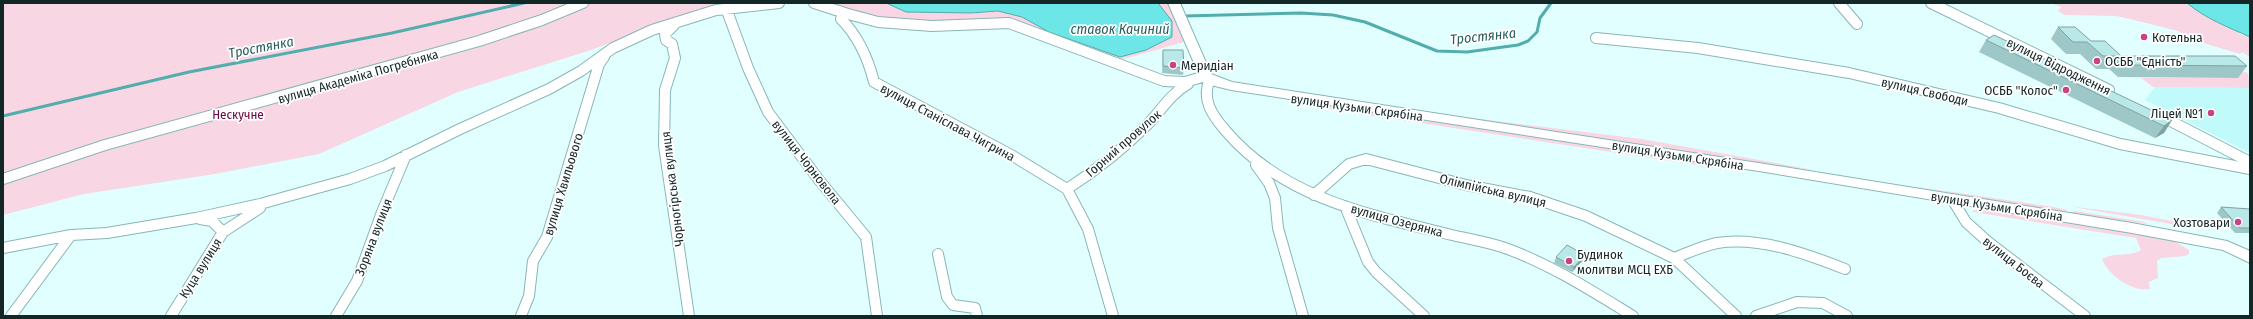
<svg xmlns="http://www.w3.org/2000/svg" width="2253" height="319" viewBox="0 0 2253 319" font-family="'Fira Sans Condensed',sans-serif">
  <rect width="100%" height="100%" fill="#e2ffff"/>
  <path fill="#c0fafa" d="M2155 87 2250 88V153L2145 100Z"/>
  <path fill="#f9d6e3" d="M3 3H749L670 21 591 50 458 92 319 154 215 174 84 194 3 215Z
    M823 3H1171L1187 41 1124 59 1101 57 1009 20 927 26 878 20Z
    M2051 3H2187L2220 24 2231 27 2240 34 2250 37V57L2242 52 2240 54 2200 42 2178 31 2130 19 2116 16 2064 15 2058 11 2061 7Z
    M2233 69 2248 73 2250 88 2153 87 2141 78H2238Z
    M1296 100 1735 166 1737 171 1295 104Z
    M1416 111 1642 139 1814 170 1765 164Z
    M1912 186 2054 207 2068 210 2062 212Z
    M2068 206 2141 215 2188 224V227Z
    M1979 209H1992L2169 238 2189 250V254L2185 256 2161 258 2157 261 2158 278 2149 282 2150 289C2132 292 2109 276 2102 259 2117 251 2128 258 2141 250L2136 238 1973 212 1972 211Z
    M2075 211 2144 222 2148 224 2067 213Z"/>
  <path fill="#6ce6e7" stroke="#52adad" d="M886 3H1158L1172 21V37L1146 50 1120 57 1049 32 1022 17 998 11 971 13 906 12Z
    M2187 3H2250V37C2228 27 2206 19 2187 3Z"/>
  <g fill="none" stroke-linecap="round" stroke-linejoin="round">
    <path stroke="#52adad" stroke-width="3" d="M1185 16 1301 13 1333 15 1365 22 1437 51 1467 52 1518 45 1528 41 1537 32 1540 18 1551 3
      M3 116 189 72 392 33 524 3"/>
    <g stroke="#88b6b6" stroke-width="12">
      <path id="minor" d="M814 3 848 14
        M1839 3 1857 24
        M1931 3 2109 90
        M726 8 748 68 768 112 819 180 866 237 877 316
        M674 25 665 34 666 40 672 44 675 58 665 90 664 146 689 316
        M1596 38 1698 48 1849 73 1999 108 2120 144 2250 169
        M1210 79C1201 99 1212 115 1225 130 1282 198 1370 215 1452 235 1469 239 1488 242 1505 248 1550 264 1592 291 1633 316
        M2159 115 2250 162
        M1256 165 1269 183 1275 198 1278 228 1303 316
        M3 179 105 145 479 41 542 20 583 3
        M1067 189C1095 171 1123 149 1147 125 1161 111 1170 94 1188 84
        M1314 195 1349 164 1366 159 1466 185 1530 197 1586 216 1674 258 1736 316
        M1952 199 1966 222 1987 241 2085 316
        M1345 206 1368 262 1376 272 1424 316
        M200 219 212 221 223 232
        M3 248 71 235 107 233 196 218 260 204 350 179 385 166 460 129 549 89 581 71 613 48 652 30 716 10 779 3
        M938 254 947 297 953 305 975 308 977 316
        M1674 258C1688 253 1702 246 1717 243 1759 236 1807 254 1845 269
        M11 316 71 235
        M171 316 223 232 260 208
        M336 316 357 281 382 212 406 155
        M521 316 529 296 533 261 547 237 599 64 604 57
        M1113 316 1088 229 1067 189 1013 156 874 82C868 58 859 37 841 19L842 16 848 14 878 22 932 26 1009 23 1164 81 1185 82 1206 76
        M1756 316 1797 302 1823 303 1847 316"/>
    </g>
    <g stroke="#88b6b6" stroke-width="2">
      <path id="secondary" d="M1168 3H1180L1211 74 1232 82 1765 164 2132 223 2227 241 2250 251V263L2223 250 2132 233 1765 172 1231 90 1211 85 1201 79Z"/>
    </g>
    <use href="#minor" stroke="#fff" stroke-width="10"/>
    <use href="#secondary" fill="#fff" fill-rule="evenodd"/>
  </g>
  <path fill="#9ec8c8" d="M2058 27 2091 41 2121 56 2247 66 2238 78 2118 77 2109 69H2096L2080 54H2066L2051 39Z
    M1986 40 2172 120 2164 133 2155 138 1979 52Z
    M1163 50 1184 68 1183 75 1162 73Z
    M2221 207 2250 209V233H2235L2217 213Z
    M1556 257 1583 260 1572 272 1554 263Z"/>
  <path fill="#81a2a2" d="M2172 120 2164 133 2155 138 2164 126Z
    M1585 255 1583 260 1572 272 1574 267Z"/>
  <path fill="#b8e8e8" stroke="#81a2a2" d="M2058 27H2075L2091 41H2105L2121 56H2235L2247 66 2126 65 2116 56H2103L2087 42H2073Z
    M1994 35 2172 120 2164 126 1986 40Z
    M1163 50H1183L1184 68 1163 66Z
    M2221 207 2250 209V228H2240Z
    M1567 245 1585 255 1574 267 1556 257Z"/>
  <g fill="#c84284" stroke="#fff" stroke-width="1.5">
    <circle cx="2144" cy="37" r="4"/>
    <circle cx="2097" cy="61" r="4"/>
    <circle cx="1173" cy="65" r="4"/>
    <circle cx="2066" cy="90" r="4"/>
    <circle cx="2211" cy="113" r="4"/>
    <circle cx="2238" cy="222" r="4"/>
    <circle cx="1569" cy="261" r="4"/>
  </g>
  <g text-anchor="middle" stroke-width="3.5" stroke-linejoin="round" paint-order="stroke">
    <g font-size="13" fill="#142727" stroke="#fff" text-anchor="start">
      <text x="2152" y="42">Котельна</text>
      <text x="2105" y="66">ОСББ "Єдність"</text>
      <text x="1181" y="70">Меридіан</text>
      <text x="2058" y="95" text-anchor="end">ОСББ "Колос"</text>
      <text x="2203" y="118" text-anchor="end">Ліцей №1</text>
      <text x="2230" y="227" text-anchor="end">Хозтовари</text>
      <text x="1577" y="259">Будинок<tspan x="1577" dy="15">молитви МСЦ ЕХБ</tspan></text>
    </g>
    <g font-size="13" fill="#142727" stroke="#fff">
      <text transform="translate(2059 66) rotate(26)" y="5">вулиця Відродження</text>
      <text transform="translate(358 76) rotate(-16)" y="5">вулиця Академіка Погребняка</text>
      <text transform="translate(1925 91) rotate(13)" y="5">вулиця Свободи</text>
      <text transform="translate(1357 107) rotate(8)" y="5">вулиця Кузьми Скрябіна</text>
      <text transform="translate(948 122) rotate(28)" y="5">вулиця Станіслава Чигрина</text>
      <text transform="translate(1123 143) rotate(-41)" y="5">Горний провулок</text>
      <text transform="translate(1678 155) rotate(9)" y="5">вулиця Кузьми Скрябіна</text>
      <text transform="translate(807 162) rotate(52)" y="5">вулиця Чорновола</text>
      <text transform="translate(563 184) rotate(-73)" y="5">вулиця Хвильового</text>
      <text transform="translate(672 189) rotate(-97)" y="5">Чорногірська вулиця</text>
      <text transform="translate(1493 190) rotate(13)" y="5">Олімпійська вулиця</text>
      <text transform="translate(1997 206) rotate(9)" y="5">вулиця Кузьми Скрябіна</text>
      <text transform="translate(1397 220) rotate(15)" y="5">вулиця Озерянка</text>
      <text transform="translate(373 237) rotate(-69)" y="5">Зоряна вулиця</text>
      <text transform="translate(2014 262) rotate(38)" y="5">вулиця Боєва</text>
      <text transform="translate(200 268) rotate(-58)" y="5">Куца вулиця</text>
    </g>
    <g font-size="13" fill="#6c0640" stroke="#fff">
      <text x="238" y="119">Нескучне</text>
    </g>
    <g font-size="14" font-style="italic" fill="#295d5e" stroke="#fff">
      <text x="1120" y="34">ставок Качиний</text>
      <text transform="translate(1483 36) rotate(-6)" y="5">Тростянка</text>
      <text transform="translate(261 47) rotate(-11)" y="5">Тростянка</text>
    </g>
  </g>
  <rect width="2253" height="319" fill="none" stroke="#142727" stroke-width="8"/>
</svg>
